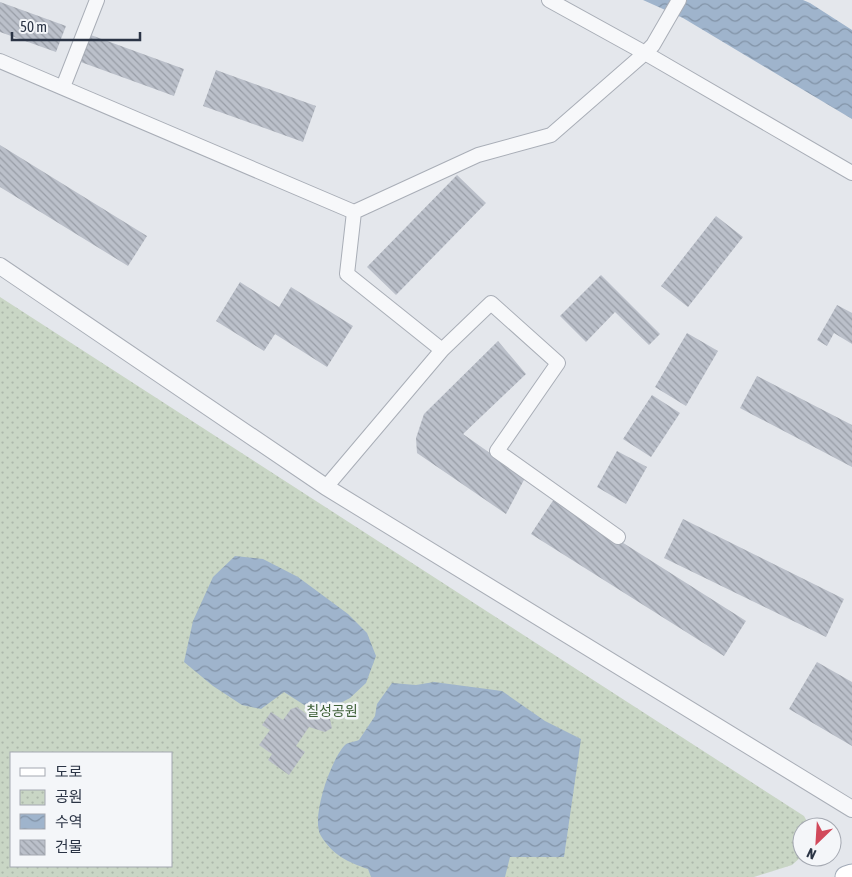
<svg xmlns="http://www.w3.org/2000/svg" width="852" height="877" viewBox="0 0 852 877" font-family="'Asap Condensed','Noto Sans KR',sans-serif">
  <defs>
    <pattern id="park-dots" width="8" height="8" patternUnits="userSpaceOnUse" patternTransform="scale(1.25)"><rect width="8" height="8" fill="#c9d6c5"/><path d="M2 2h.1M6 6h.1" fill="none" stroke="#adb8ab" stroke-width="1.8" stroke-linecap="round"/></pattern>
    <pattern id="water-waves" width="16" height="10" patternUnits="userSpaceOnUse" patternTransform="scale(1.25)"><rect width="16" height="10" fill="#9fb4cc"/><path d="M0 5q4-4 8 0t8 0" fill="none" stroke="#8293a7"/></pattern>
    <pattern id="building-back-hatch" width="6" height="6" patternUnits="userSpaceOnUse" patternTransform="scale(1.25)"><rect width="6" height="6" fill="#bbc0ca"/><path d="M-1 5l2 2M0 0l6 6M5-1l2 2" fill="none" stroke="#989da6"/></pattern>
  </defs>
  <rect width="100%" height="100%" fill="#e4e7ec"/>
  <path fill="url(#park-dots)" fill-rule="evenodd" d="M0 297 804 816 810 827H802V856L792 865 754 877H0ZM11 753H171V866H11Z"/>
  <path fill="url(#water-waves)" d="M643 0H803L810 3 852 30V119L683 18Z
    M235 556 263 559 298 577 348 614 367 633 376 656 366 683 350 698 327 710 314 702 309 708 284 692 261 709 242 705 213 686 184 662 193 621 213 577Z
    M434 682 502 691 545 721 581 739 564 857H510L505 877H371L368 869C347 862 333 855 321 836 310 819 331 759 345 745 348 742 354 742 359 740L375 716 377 704 392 683 416 685Z"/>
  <path fill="url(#building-back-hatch)" d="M0 2 66 26 56 52 0 32Z
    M88 34 184 69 174 96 78 61Z
    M216 70 316 106 303 142 203 106Z
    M0 145 147 236 128 266 0 187Z
    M457 175 486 203 396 295 367 267Z
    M716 216 743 237 688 307 661 286Z
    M601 275 660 334 649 345 615 312 586 342 560 316Z
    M240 282 279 307 291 287 353 326 327 367 275 334 264 351 216 321Z
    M837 305 852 313V344L834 333 827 346 817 340Z
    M687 333 718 351 686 406 655 387Z
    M498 341 526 374 463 434 525 478 506 514 417 453 416 438 424 414Z
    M757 376 852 425V467L740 408Z
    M652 395 680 413 651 457 623 439Z
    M617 451 647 467 626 504 597 487Z
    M554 499 746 621 724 656 531 534Z
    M683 519 844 599 826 637 664 558Z
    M817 662 852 682V746L789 709Z
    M297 707 309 716 314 708 330 719 332 728 325 732 309 727 296 746 305 752 289 775 268 760 272 754 259 745 270 730 262 725 271 712 283 720 291 709Z"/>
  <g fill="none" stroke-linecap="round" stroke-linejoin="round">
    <g stroke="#a9aeb7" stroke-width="16">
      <path id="minor" d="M549 0 645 53 852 173
        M0 61 354 212 347 274 442 350
        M63 87 97 0
        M354 212 478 155 551 135 645 53 653 45 679 0
        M326 487 442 350 491 303 558 363 497 451 618 537"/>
    </g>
    <g stroke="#a9aeb7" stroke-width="18">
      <path id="tertiary" d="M0 266 326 487 852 809"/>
    </g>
    <g stroke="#a3abb8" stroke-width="23">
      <path id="primary" d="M846 877 852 875"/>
    </g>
    <use href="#minor" stroke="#f7f8fa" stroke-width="14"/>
    <use href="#tertiary" stroke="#f7f8fa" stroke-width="16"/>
    <use href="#primary" stroke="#fff" stroke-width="21"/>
  </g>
  <g text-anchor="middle" stroke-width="5" stroke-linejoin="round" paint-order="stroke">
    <g font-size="14" fill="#3f6138" stroke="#f4f6f9">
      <text x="332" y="716">칠성공원</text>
    </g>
  </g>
  <rect x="10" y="752" width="162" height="115" fill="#f4f6f9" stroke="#a4a8b1"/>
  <rect x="20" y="768" width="25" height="8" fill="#ffffff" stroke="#a4a8b1"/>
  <text x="55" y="777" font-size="15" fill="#2b3445">도로</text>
  <rect x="20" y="790" width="25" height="15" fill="url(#park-dots)" stroke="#a4a8b1"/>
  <text x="55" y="802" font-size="15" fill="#2b3445">공원</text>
  <rect x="20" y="814" width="25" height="15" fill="url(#water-waves)" stroke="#a4a8b1"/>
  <text x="55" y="827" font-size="15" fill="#2b3445">수역</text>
  <rect x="20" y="840" width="25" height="15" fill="url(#building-back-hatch)" stroke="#a4a8b1"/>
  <text x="55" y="852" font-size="15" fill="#2b3445">건물</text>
  <g transform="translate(817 842) rotate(205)"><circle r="24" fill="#f4f6f9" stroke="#a4a8b1"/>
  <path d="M0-4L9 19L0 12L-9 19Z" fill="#d1495b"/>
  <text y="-8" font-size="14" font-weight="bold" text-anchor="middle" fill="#2b3445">N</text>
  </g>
  <path d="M12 32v8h128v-8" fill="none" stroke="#2b3445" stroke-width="2.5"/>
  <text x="20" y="32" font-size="15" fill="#2b3445" stroke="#f4f6f9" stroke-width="4" paint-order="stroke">50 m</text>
</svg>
